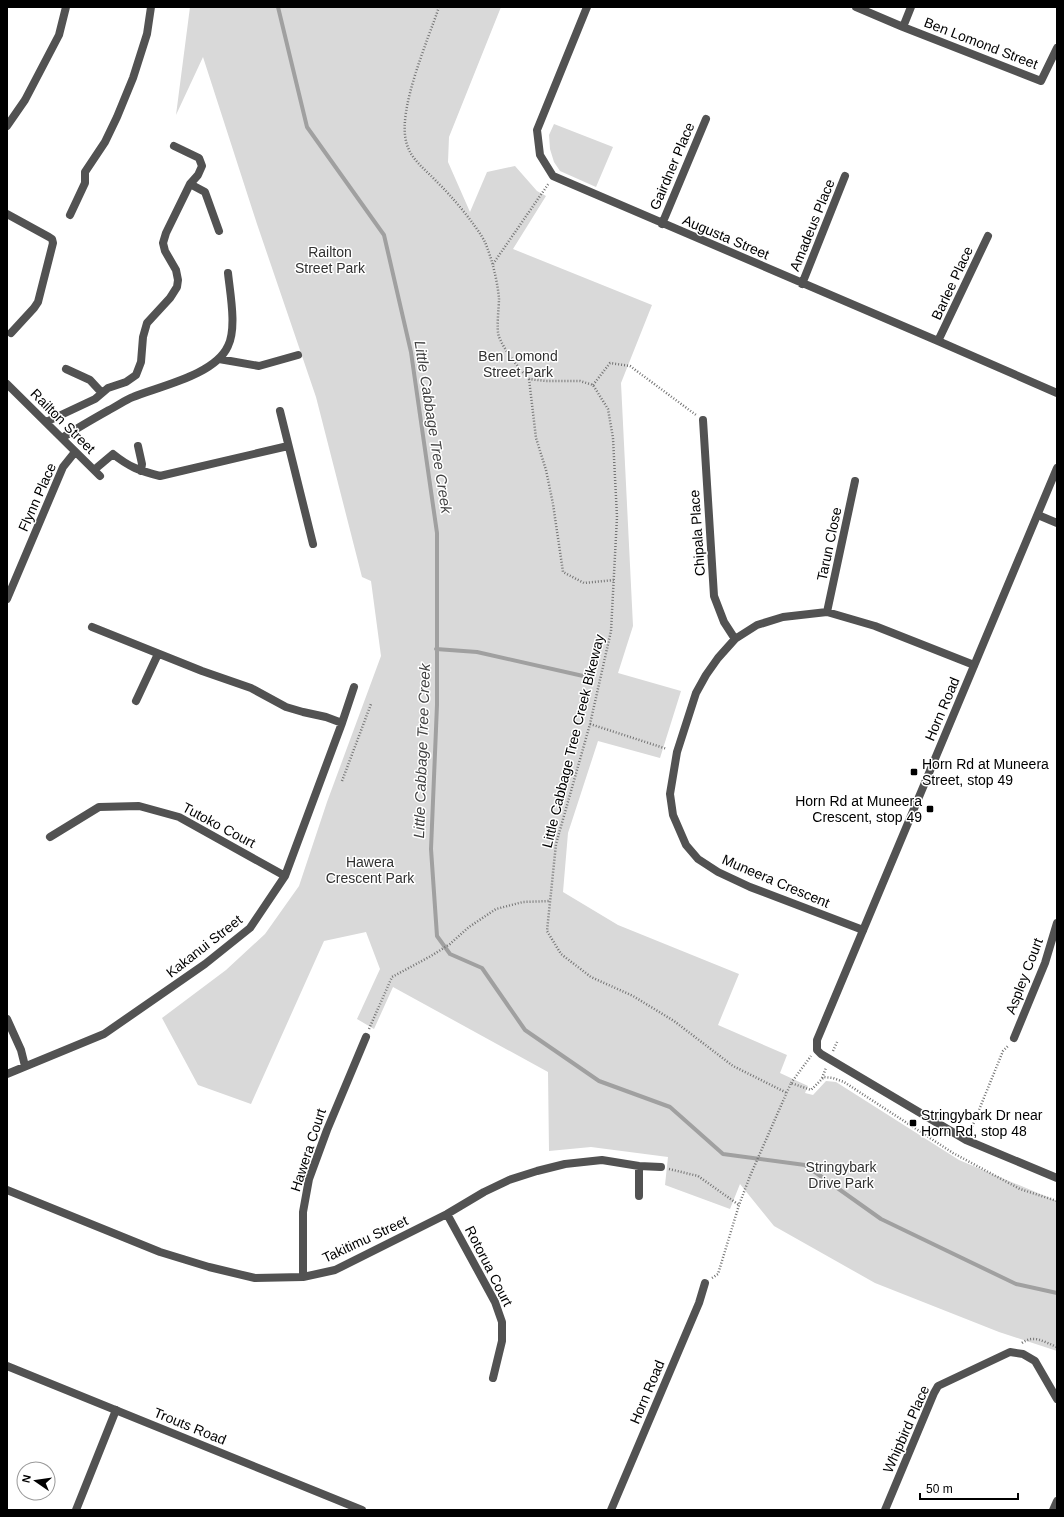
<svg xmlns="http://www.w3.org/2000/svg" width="1064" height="1517" viewBox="0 0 1064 1517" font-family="Helvetica,sans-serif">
  <rect width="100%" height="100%" fill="#fff"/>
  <path fill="#d9d9d9" d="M190 7H501L449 137 448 162 470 212 487 172 515 166 537 191 546 196 513 249 652 305 621 383 633 626 618 673 681 691 660 758 598 741 568 833 563 892 618 925 739 974 718 1025 787 1055 780 1073 808 1086 805 1093 813 1095 826 1081 836 1082 959 1160 1057 1201V1351L999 1332 875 1283 774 1226 740 1184 730 1209 665 1185 668 1157 591 1147 549 1151 548 1072 393 987 374 1029 357 1019 380 969 366 932 324 941 251 1104 198 1085 162 1018 226 970 265 934 299 886 327 802 381 656 371 581 362 577 316 397 257 224 203 57 176 115Z
    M554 124 613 147 596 187 560 171 554 162 550 149 549 135Z"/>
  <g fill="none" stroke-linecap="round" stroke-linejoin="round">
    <path stroke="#a0a0a0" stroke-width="4" d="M278 7 307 127 384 235 411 352 437 533V705L431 849 437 936 450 954 482 968 525 1030 599 1081 670 1107 723 1154 805 1165 881 1219 1016 1284 1057 1293
      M436 649 477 652 592 678"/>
    <path stroke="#747474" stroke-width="2.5" stroke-dasharray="1 2" stroke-linecap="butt" d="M439 7C428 40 398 108 406 141 410 159 424 168 436 181 451 195 476 225 485 242 492 259 497 279 499 298 499 309 496 328 499 337 506 353 517 366 529 379L546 381H580L593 385 608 409 613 438 617 517 611 631 590 724 556 844 547 931 561 954 591 977 633 996 674 1021 733 1066 787 1093
      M493 264 549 183
      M529 379 536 438 546 470 553 504 563 572 584 583 614 580
      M593 385 610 363 630 366 696 415
      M590 724 667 749
      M342 781 371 704
      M369 1029 392 977 431 956 450 944 469 927 496 909 523 902 550 901
      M833 1051 838 1040
      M822 1078 826 1068
      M791 1083 811 1056
      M970 1132 1003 1051 1008 1046
      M669 1169 698 1176 739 1205
      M712 1278 718 1274 739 1205 750 1176 791 1083 811 1090 824 1077 833 1078 844 1082 953 1153 1020 1189 1057 1201
      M1022 1343C1034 1334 1044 1342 1057 1347"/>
    <path stroke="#525252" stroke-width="8" d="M587 7 537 130 540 155 553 176 938 341 1057 393
      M856 7 903 27 1041 81 1057 48
      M903 27 911 7
      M7 126 25 100 59 35 66 7
      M190 184 205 192 219 231
      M7 214 49 237 52 239 53 243 38 302 34 308 11 333
      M70 215 85 183V172L105 142 117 117 133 78 147 34 151 7
      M662 224 706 119
      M802 284 845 176
      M938 341 988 236
      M219 359 259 366 298 355
      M66 369 90 380 102 393
      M7 384 100 476
      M280 411 313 544
      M703 420 714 596 724 622 735 639
      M46 422 95 399 108 388 126 382 136 375 141 362 143 337 147 323 170 298 177 287 178 280 176 270 165 251 163 243 166 233 190 184 198 175 202 166 199 158 174 146
      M62 438C77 428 93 419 109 410 117 406 125 400 133 397 160 386 215 375 228 346 237 328 230 293 228 273
      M138 446 142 464 141 471
      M94 470 113 454C129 467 140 471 160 476L288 446
      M1038 515 1057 523
      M7 599 63 467 75 452
      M827 612 855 481
      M92 627 202 671 251 688 286 707 303 712 326 717 342 723
      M136 701 158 654
      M50 837 99 807 139 806 179 817 285 876
      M863 930 750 887 718 872 698 859 686 845 673 815 670 794 677 752 696 693 706 675 718 658 735 639 757 625 783 617 827 612 875 626 974 665
      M7 1019 21 1050 25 1066
      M1014 1038 1045 963 1057 923
      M7 1074 104 1034 205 964 250 928 285 876 342 723 354 687
      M639 1166V1196
      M7 1190 160 1252 209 1267 255 1278 303 1277 335 1270 447 1214 484 1192 509 1180 537 1171 565 1164 602 1160 639 1166 661 1167
      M447 1214 495 1302 502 1322V1341L493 1378
      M303 1277V1212L309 1179 327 1130 366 1037
      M76 1510 116 1410
      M611 1510 699 1303 705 1283
      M885 1510 934 1393 938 1386 1010 1352 1023 1354 1035 1361 1057 1399
      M1053 1510 1057 1501"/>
    <path stroke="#525252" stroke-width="8" d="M1057 468 817 1040V1050L821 1054 966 1140 1057 1178
      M7 1366 362 1510"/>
  </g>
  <g fill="#000" stroke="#fff" stroke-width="1.5">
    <rect x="910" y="768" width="8" height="8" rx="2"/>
    <rect x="926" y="805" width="8" height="8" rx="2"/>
    <rect x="909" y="1119" width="8" height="8" rx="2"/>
  </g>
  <g text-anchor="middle" stroke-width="3" stroke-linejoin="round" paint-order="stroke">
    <g font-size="14" fill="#000" stroke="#fff">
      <text transform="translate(981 43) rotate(21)" y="5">Ben Lomond Street</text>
      <text transform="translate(672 166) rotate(-67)" y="5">Gairdner Place</text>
      <text transform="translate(812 225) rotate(-68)" y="5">Amadeus Place</text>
      <text transform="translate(726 237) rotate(23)" y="5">Augusta Street</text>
      <text transform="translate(952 283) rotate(-65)" y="5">Barlee Place</text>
      <text transform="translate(63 421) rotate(45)" y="5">Railton Street</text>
      <text transform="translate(37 497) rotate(-66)" y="5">Flynn Place</text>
      <text transform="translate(697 533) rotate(-94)" y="5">Chipala Place</text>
      <text transform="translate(829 544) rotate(-78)" y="5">Tarun Close</text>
      <text transform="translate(942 709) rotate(-67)" y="5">Horn Road</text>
      <text transform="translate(573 741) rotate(-76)" y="5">Little Cabbage Tree Creek Bikeway</text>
      <text transform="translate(219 825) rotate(28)" y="5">Tutoko Court</text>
      <text transform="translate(776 881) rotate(23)" y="5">Muneera Crescent</text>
      <text transform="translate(204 946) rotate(-38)" y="5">Kakanui Street</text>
      <text transform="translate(1024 976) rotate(-69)" y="5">Aspley Court</text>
      <text transform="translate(308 1150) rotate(-72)" y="5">Hawera Court</text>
      <text transform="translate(365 1239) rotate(-25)" y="5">Takitimu Street</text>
      <text transform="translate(489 1266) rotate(63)" y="5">Rotorua Court</text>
      <text transform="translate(647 1392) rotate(-67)" y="5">Horn Road</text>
      <text transform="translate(190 1426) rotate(22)" y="5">Trouts Road</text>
      <text transform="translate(906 1429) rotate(-66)" y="5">Whipbird Place</text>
    </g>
    <g font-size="14" fill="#303030" stroke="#fff">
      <text x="330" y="257">Railton<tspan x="330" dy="16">Street Park</tspan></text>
      <text x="518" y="361">Ben Lomond<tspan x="518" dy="16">Street Park</tspan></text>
      <text x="370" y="867">Hawera<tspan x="370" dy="16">Crescent Park</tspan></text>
      <text x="841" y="1172">Stringybark<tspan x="841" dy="16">Drive Park</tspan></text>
    </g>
    <g font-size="14" fill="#000" stroke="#fff" text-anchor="start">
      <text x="922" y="769">Horn Rd at Muneera<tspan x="922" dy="16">Street, stop 49</tspan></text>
      <text x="922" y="806" text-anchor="end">Horn Rd at Muneera<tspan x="922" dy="16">Crescent, stop 49</tspan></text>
      <text x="921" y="1120">Stringybark Dr near<tspan x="921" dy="16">Horn Rd, stop 48</tspan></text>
    </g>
    <g font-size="15" font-style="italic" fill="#414141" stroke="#fff">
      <text transform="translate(433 427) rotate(81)" y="5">Little Cabbage Tree Creek</text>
      <text transform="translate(422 751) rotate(-88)" y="5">Little Cabbage Tree Creek</text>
    </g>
  </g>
  <rect width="1064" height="1517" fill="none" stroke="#000000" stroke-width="16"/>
  <g transform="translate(36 1481) rotate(283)"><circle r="19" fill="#ffffff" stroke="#999999"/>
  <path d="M0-3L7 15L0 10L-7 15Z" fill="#000000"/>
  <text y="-6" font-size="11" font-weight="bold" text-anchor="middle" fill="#000000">N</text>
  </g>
  <path d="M920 1493v6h98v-6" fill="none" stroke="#000000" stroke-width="2"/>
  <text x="926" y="1493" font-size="12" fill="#000000" stroke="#ffffff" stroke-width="3" paint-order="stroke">50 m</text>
</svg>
